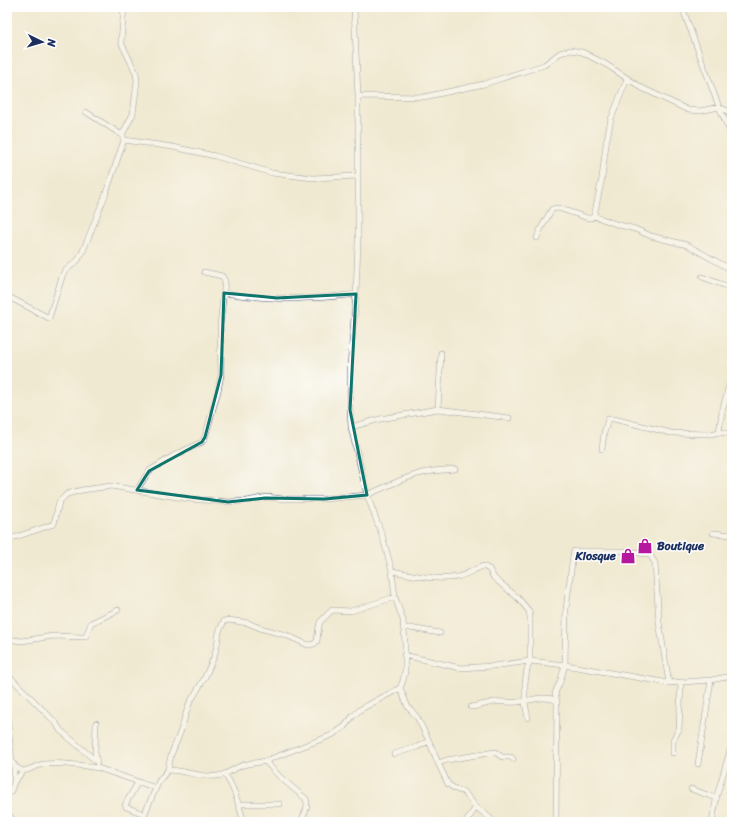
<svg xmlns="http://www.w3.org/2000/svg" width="739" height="829" viewBox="0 0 739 829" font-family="Sriracha,sans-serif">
  <rect width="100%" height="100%" fill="#fff"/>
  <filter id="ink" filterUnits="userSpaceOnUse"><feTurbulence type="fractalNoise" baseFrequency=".025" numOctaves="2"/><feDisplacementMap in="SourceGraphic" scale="8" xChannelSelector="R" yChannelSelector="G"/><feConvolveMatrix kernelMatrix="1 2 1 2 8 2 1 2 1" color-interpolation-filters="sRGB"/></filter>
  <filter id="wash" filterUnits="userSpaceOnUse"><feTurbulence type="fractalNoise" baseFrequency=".012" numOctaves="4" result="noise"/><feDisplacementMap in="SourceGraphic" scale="16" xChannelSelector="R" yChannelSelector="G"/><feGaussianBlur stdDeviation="0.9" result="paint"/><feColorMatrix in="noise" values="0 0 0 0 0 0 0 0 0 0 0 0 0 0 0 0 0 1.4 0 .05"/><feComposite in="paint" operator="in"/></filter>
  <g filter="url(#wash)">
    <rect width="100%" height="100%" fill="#f0e9d1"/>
  </g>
  <g filter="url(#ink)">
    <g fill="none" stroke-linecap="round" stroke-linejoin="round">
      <g stroke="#3b4b6f" stroke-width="6">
        <path id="minor" d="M354 7 358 96V242L356 294 350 366V410L351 427 367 495 382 535 392 571 395 597 403 620 405 642V671L403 681 400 688 408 707 417 717 429 741 438 763 448 784 455 789 464 792 476 807 495 822
          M682 7 719 107 732 136
          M358 96 424 97 484 84 544 65 560 53 571 50 582 52 607 65 642 88 688 110 700 111 719 107 732 113
          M86 112 122 135 124 140 173 147 215 156 272 173 313 178 357 176
          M122 135 133 114 137 81 136 73 121 42 124 7
          M594 216 616 224 635 229 651 236 687 245 732 270
          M537 238 540 230 552 209 558 208 588 218H591L594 216 602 178 606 144 611 119 627 79
          M702 277 732 288
          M224 293C251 297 279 300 307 298 323 298 340 296 356 294
          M7 296 49 318 62 277 64 272 78 260 83 251 106 193 124 140
          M438 409 441 353
          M351 427 380 419 438 409 509 418
          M719 432 722 412 732 374
          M602 449 604 433 608 419H614L671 433 711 434 719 432 732 434
          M137 490 149 471 173 456 202 442 205 437 218 391 221 375 220 325 225 281 222 276 204 272
          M713 533 732 535
          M7 538 16 537 54 524 59 502 67 494 82 490 111 486 189 499 228 502 247 501 267 497 283 499H325L367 495 401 480 418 474 433 471 455 469
          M392 571C413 575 436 581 457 577 466 575 475 569 483 566L489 569 494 578 518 598 529 611 530 617V661L527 669 525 683V703L528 718
          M403 628H410L440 633
          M7 639 22 641 53 636 83 637 86 636 91 623 118 610
          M404 655 460 668 493 666 530 661 565 665 669 683 711 680 732 676
          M7 674 56 723 60 730 96 761
          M471 707C479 706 487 703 495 702 503 701 510 703 517 702 530 701 545 694 557 701
          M7 716 12 762 17 768 23 771C30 770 37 765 44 764 61 762 81 765 98 768L156 788
          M96 723 95 752 97 763
          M673 753V740L679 729 681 682
          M394 754 417 747 429 741
          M265 761 332 735 344 727 353 716 361 709 400 688
          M438 763 447 760 495 752 502 757H511L513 759
          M698 764 711 680
          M14 765V782
          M168 770C185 770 200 778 217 776 227 775 234 768 243 765 250 763 258 763 265 761L280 777 306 799C309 808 304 814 301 822
          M225 775C235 788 239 807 244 822
          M138 782 125 805 126 807 144 814
          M691 789 716 798
          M7 794 11 791 14 782 23 771
          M238 804H280
          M7 812 14 822
          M141 822 159 781 168 770 171 755 180 733 189 704 204 679 214 657 217 645 219 632 224 621 229 620 248 623 260 628 286 635 308 645 314 644 317 641 319 626 320 622 332 610 351 611 395 597
          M466 822 476 807
          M556 822 557 701 555 693 560 682 565 665 566 609 573 555 574 551H630L650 555 655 563 659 622 669 683
          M712 822 717 795 732 744"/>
      </g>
      <use href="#minor" stroke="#fff" stroke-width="5"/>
    </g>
  </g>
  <path d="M0 0H739V829H0ZM224 293 277 298 356 294 350 410 367 495 325 499 265 498 228 502 137 490 149 471 202 442 205 437 221 375Z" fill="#f0e9d1" fill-opacity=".55" fill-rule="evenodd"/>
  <path fill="none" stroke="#0f766e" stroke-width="3" stroke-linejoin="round" d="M224 293 277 298 356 294 350 410 367 495 325 499 265 498 228 502 137 490 149 471 202 442 205 437 221 375Z"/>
  <defs>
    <g id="shop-bare" transform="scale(1.2)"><path d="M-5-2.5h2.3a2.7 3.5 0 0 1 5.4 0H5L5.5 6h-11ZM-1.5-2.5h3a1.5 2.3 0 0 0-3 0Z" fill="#b5179e" stroke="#fff" stroke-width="2.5" paint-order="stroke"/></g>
  </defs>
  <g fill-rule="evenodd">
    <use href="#shop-bare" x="645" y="546"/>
    <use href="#shop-bare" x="628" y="556"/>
  </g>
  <g text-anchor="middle" stroke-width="3" stroke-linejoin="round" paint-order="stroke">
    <g font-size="12" font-weight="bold" fill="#1b2f5e" stroke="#fff" text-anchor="start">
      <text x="657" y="550">Boutique</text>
      <text x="616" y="560" text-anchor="end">Kiosque</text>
    </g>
  </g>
  <rect width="739" height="829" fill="none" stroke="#fff" stroke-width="24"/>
  <g transform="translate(42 42) rotate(95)" stroke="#ffffff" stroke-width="3" paint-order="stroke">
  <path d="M0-3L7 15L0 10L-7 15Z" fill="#1b2f5e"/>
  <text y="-6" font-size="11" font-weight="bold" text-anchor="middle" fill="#1b2f5e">N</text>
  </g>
</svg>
